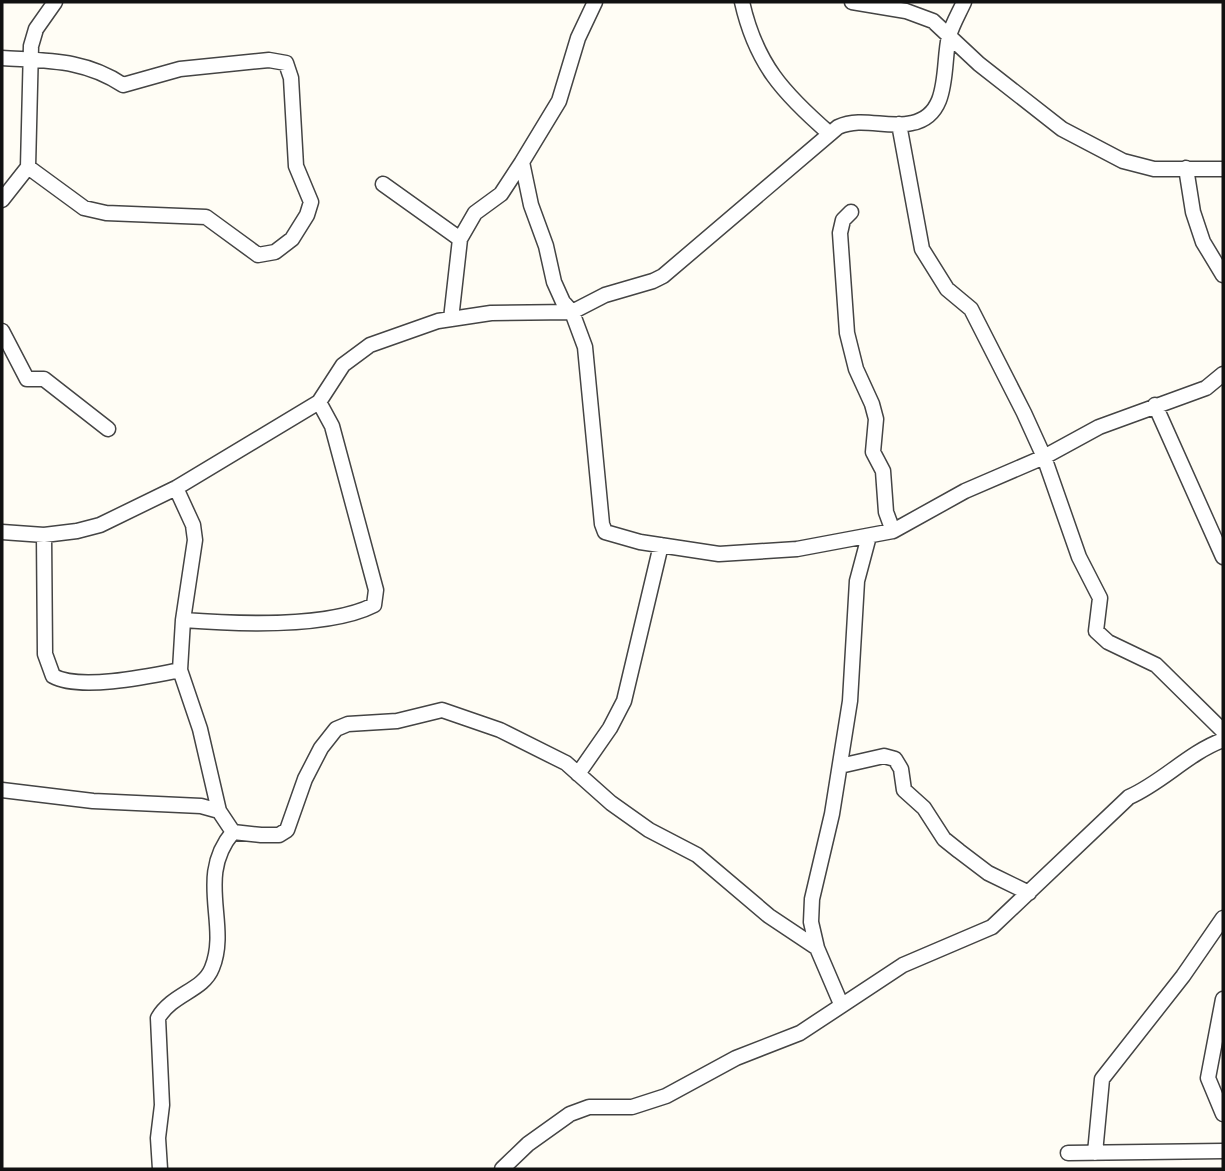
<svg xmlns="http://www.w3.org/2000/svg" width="1225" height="1171" viewBox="0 0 1225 1171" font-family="'Crimson Pro',serif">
  <rect width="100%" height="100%" fill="#fffdf5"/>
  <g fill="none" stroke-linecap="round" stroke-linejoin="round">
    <g stroke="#444" stroke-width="17">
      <path id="street" d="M595 2 578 38 559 101 522 162 531 205 546 246 554 282 563 302 572 312 585 347 602 524 605 532 640 542 719 554 797 549 893 531 965 491 1044 457 1099 427 1206 388 1223 374
        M742 2C756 64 783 93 830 134
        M852 2 906 11 933 21 979 64 1062 129 1123 161 1154 169H1223
        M2 58C47 61 84 59 123 85L180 69 269 60 286 63 291 78 296 166 311 202 307 215 292 239 275 252 258 255 206 217 106 213 84 208 28 167
        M899 124 922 249 947 289 971 309 1024 413 1044 457 1079 557 1100 598 1096 631 1108 642 1156 665 1223 731
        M1186 168 1193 212 1203 242 1223 275
        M383 184 460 239
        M2 200 28 167 31 46 36 29 55 2
        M851 212 843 220 840 233 847 333 856 369 872 404 876 419 873 452 883 471 886 512 893 531
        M451 319 460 239 475 213 501 194 522 162
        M2 331 27 379H44L108 429
        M1155 405 1223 557
        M176 488 193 525 195 540 183 620C235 624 329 628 374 605L376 590 332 426 319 402
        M2 532 44 535 77 531 100 525 176 488 319 402 343 365 370 345 438 321 491 313 572 312 605 295 653 281 663 276 838 127C862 116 887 129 912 123 951 115 942 67 949 36 952 25 959 13 964 2
        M44 535 45 654 53 676C80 691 150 676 180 670L183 620
        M180 670 200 729 219 811
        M840 766 884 756 895 759 901 769 904 790 924 808 944 839 959 851 988 873 1029 893
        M578 774 610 728 624 701 661 545
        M2 790 93 801 201 806 219 811 233 832
        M1223 999 1208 1078 1223 1114
        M841 1004 817 948 811 922 812 899 832 814 850 701 857 581 869 536
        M1068 1153 1223 1151
        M1095 1153 1102 1079 1183 976 1223 918
        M160 1169 158 1138 162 1105 158 1018C173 993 203 991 212 968 230 924 195 877 233 832L261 835H279L287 830 305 779 321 748 336 729 348 724 397 721 442 710 500 730 566 763 611 803 649 830 697 855 769 916 817 948
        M502 1169 528 1144 570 1114 589 1107H632L666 1096 736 1058 800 1033 903 965 992 927 1129 797C1163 782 1188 753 1223 740"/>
    </g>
    <use href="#street" stroke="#fff" stroke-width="14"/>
  </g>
  <rect width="1225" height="1171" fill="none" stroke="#111111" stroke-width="7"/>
</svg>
